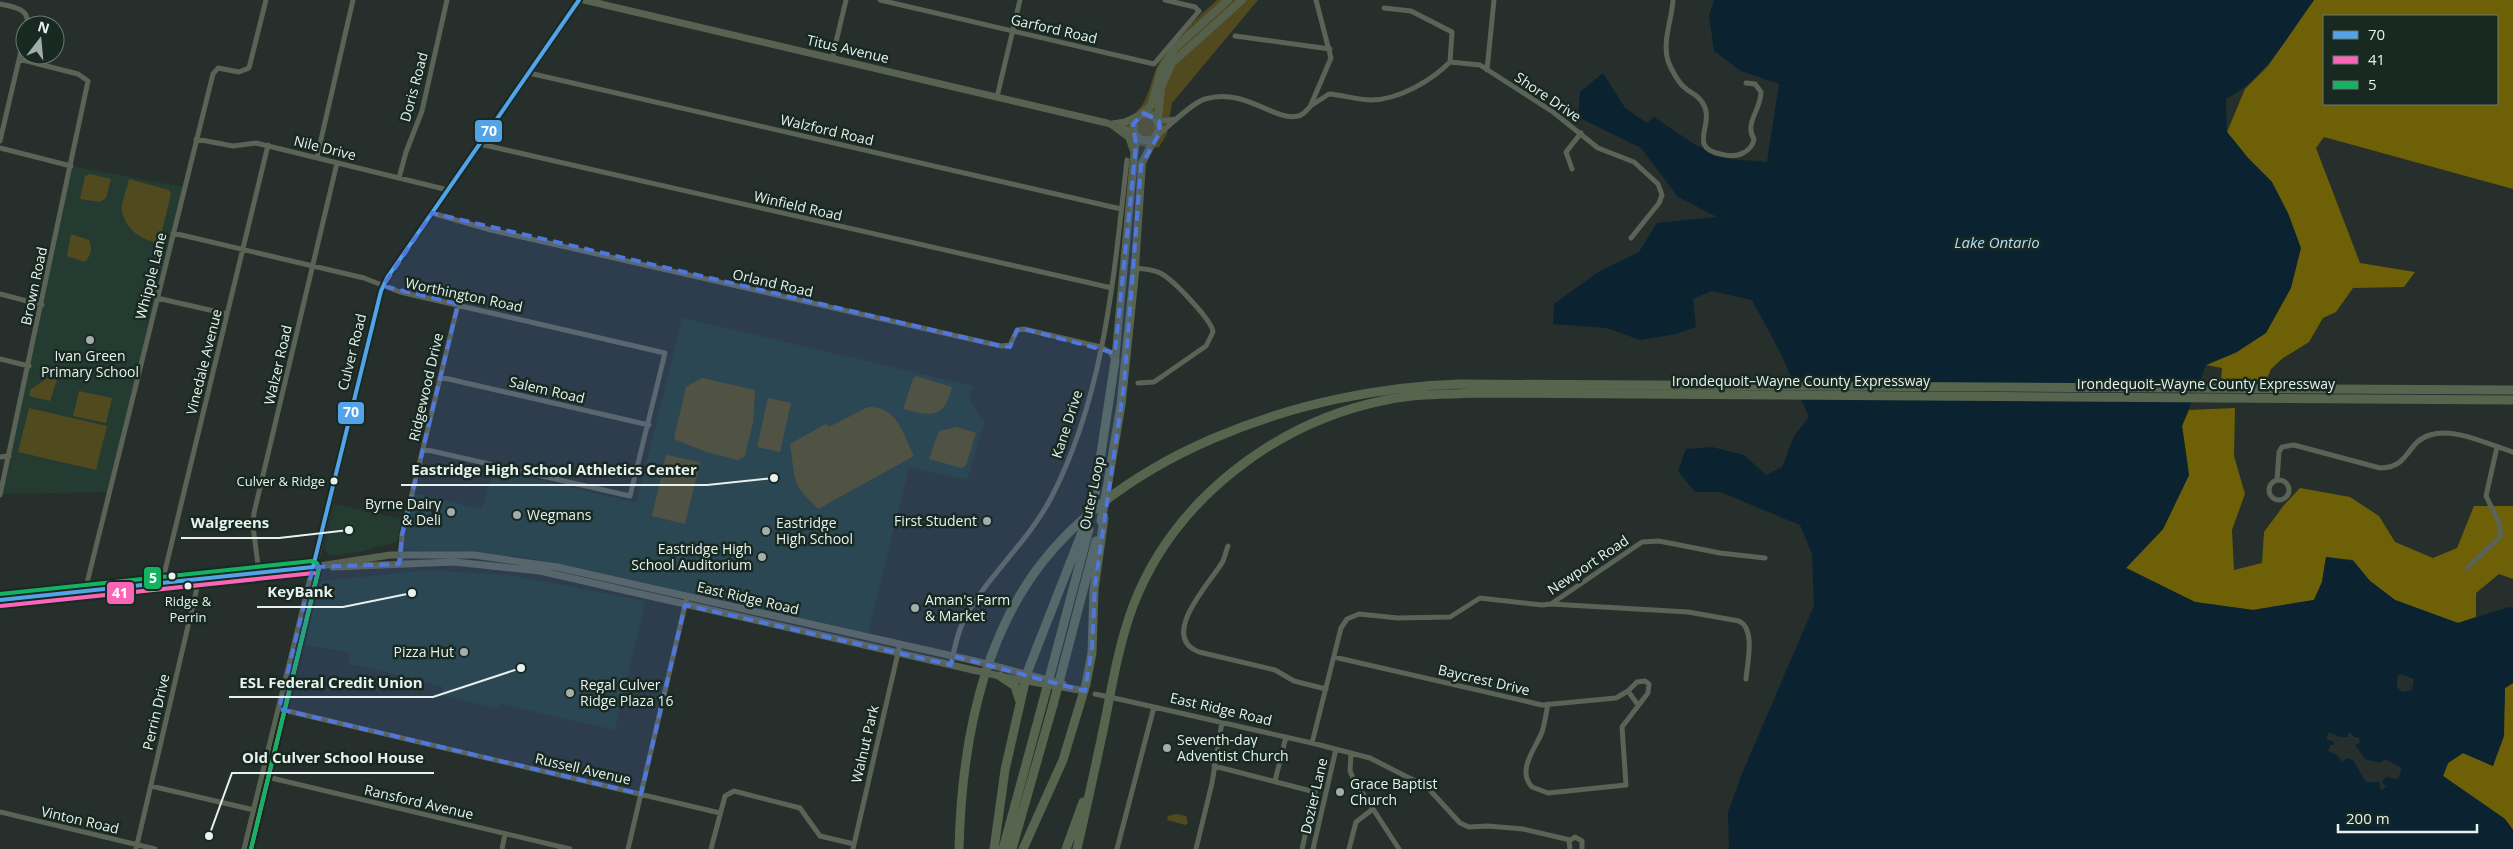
<svg xmlns="http://www.w3.org/2000/svg" width="2513" height="849" viewBox="0 0 2513 849" font-family="'Open Sans',sans-serif">
  <rect width="100%" height="100%" fill="#262f2b"/>
  <path fill="#243b32" d="M71 166 184 187 110 492 1 494Z
    M683 318 973 386 969 398 980 418 985 420 967 480 909 467 868 634 530 558 469 552 412 551 405 548 404 542 414 493 482 509 493 469 636 503Z
    M334 504 402 519 397 542 360 552 330 556 324 549Z
    M428 570 509 575 645 601 615 730 500 704 499 709 442 695 443 687 362 666 348 665 351 653 302 644 307 636 319 584 322 581Z"/>
  <path fill="#514a1e" d="M1217 0H1258L1172 103 1167 134 1159 147C1149 149 1129 146 1125 135 1123 131 1124 123 1124 119 1151 110 1148 80 1161 59 1175 36 1198 18 1217 0Z
    M90 174 111 179 106 198 100 202 80 199 85 176Z
    M129 179 169 190 171 194 159 243C141 240 126 230 122 211 121 202 127 188 129 179Z
    M71 234 89 240C93 249 91 255 85 262L67 256Z
    M50 376 57 380 50 401 29 396 30 390Z
    M916 376 952 387C944 420 931 416 903 409L913 379Z
    M702 378 755 390 753 422 745 456 738 460 706 452 674 439 686 387Z
    M79 391 112 398 106 423 73 416Z
    M768 398 791 403 780 452 757 447Z
    M868 407C898 406 903 435 914 456L818 509C812 501 803 495 799 488 792 475 793 458 790 444L826 424 829 427Z
    M29 408 107 426 96 470 18 452Z
    M957 427 976 433 966 465 962 468 929 459 939 431Z
    M666 455 700 462 685 524 652 516Z
    M1176 814 1186 816 1188 823 1185 825 1167 820 1168 816Z"/>
  <path fill="#6e6007" fill-rule="evenodd" d="M2314 0H2513V189L2324 137 2316 148 2360 263 2415 272 2404 287 2353 288 2336 312 2323 318 2309 342 2283 358 2271 369 2266 381 2221 382 2222 368 2206 365 2237 352 2272 182 2248 158 2227 132 2245 89 2268 66ZM2324 16H2497V104H2324Z
    M2235 408 2234 456 2245 494 2232 530 2234 570 2262 563 2264 532 2284 505 2300 488 2350 497 2379 516 2395 542 2433 558 2457 548 2474 506H2513V579L2499 574 2476 593V617L2458 623 2395 600 2370 581 2353 560 2326 557 2322 582 2314 600 2253 610 2195 602 2126 568 2163 529 2189 475 2182 426 2189 410Z
    M2513 683V830L2505 819 2443 776 2448 763 2463 753 2493 766 2504 712 2505 688Z"/>
  <path fill="#0b2330" fill-rule="evenodd" d="M1714 0H2314C2287 36 2267 77 2226 99L2227 132 2248 158 2272 182 2288 213 2301 248 2291 288 2266 333 2237 352 2206 365 2182 426 2189 475 2163 529 2126 568 2195 602 2253 610 2314 600 2322 582 2326 557 2353 561 2370 581 2395 600 2458 623 2509 607 2513 608V683L2505 688 2504 736 2493 766 2463 753 2448 763 2443 776 2505 819 2513 830V849H1729L1728 812 1741 776 1814 606 1812 554 1800 525 1720 492H1695L1678 471 1686 449 1712 447 1744 455 1766 475 1782 467 1794 436 1809 417 1780 352 1752 300 1711 291 1693 299 1696 327 1676 334 1640 340 1607 328 1553 324 1554 304 1598 272 1639 252 1657 223 1717 217 1678 197 1641 148 1578 117 1580 92 1603 73 1625 108 1647 123 1654 117 1697 146 1731 159 1767 162 1779 84 1741 71 1714 51 1709 15ZM2401 674 2414 679 2412 690 2402 692 2397 687V676ZM2329 732 2339 737H2348V733H2351L2354 737 2359 738 2360 743 2355 745 2365 759 2380 763 2385 759 2402 768 2398 779 2386 777 2382 782 2386 787 2381 790 2379 782H2366L2353 760 2347 758 2342 762 2337 755 2328 751 2330 745H2333L2334 742 2326 739Z"/>
  <g fill="none" stroke-linecap="round" stroke-linejoin="round">
    <path stroke="#5a6356" stroke-width="5" d="M880 0 1154 64 1199 11 1195 7 1165 0
      M1673 0C1672 19 1662 42 1668 61 1671 69 1678 82 1684 87 1690 93 1697 94 1702 102 1717 123 1686 147 1720 154 1728 156 1736 157 1743 153 1749 150 1753 146 1754 139 1744 123 1761 110 1761 92L1755 84 1746 83
      M0 4C13 7 30 8 27 25
      M1384 8 1411 11 1452 32 1450 62
      M1235 36 1330 49
      M832 59 846 0
      M1450 62 1480 65 1553 112 1598 148 1634 162 1658 184 1662 195 1659 203 1631 238
      M1487 70 1494 0
      M529 73 1121 209
      M997 97 1020 0
      M1312 105 1329 94C1343 95 1357 100 1371 100 1398 100 1431 81 1450 62
      M1159 121 1176 119
      M1158 135C1170 125 1192 103 1205 99 1246 87 1274 122 1298 116 1304 115 1306 110 1310 107L1331 58 1316 0
      M196 139 233 146 256 143 448 190
      M0 141 25 34
      M480 144 1112 288
      M0 148 71 166
      M317 157 353 0
      M1572 169 1566 152 1581 133
      M399 178 406 152 422 111 447 0
      M432 213 491 230 1001 346 1010 345 1017 330 1024 329 1101 347 1111 353 1114 360
      M173 233 364 278 400 292 665 353 630 496 423 449
      M1135 268C1143 269 1154 269 1162 274 1173 280 1212 320 1213 332L1206 346 1154 382 1138 383
      M0 294 42 305
      M157 298 227 314
      M0 359 29 366
      M440 377 649 425
      M0 457 9 456
      M2269 490a10 10 0 1 1 20 0a10 10 0 1 1-20 0Z
      M2277 480 2279 452 2282 447 2294 445 2380 468C2410 468 2406 442 2430 435 2455 427 2489 445 2513 452
      M0 495 88 81 78 74 19 59
      M1228 546C1226 551 1225 556 1223 561 1213 580 1157 636 1199 652L1275 670 1294 681 1326 689
      M400 564 402 535 458 304
      M2467 568 2501 536 2499 523 2486 496 2497 447
      M259 573 253 526 254 513 337 163
      M162 583 268 145
      M85 591 213 74 218 68 239 72 249 68 266 0
      M1551 604 1688 612 1739 621C1756 629 1747 664 1746 679
      M1334 657 1542 705 1616 698 1628 691 1637 682 1645 681 1649 684 1648 693 1622 727 1626 785 1548 793 1532 787C1516 770 1536 748 1542 732 1545 723 1546 713 1548 704
      M951 665C954 650 957 633 965 618 988 575 1028 542 1051 498 1105 394 1114 274 1127 160
      M1628 691 1638 705
      M1123 700 1312 743 1370 758 1427 787 1460 823 1469 827 1488 826 1523 829 1570 840
      M279 709 720 813
      M1312 743 1341 628 1347 619 1359 614 1398 618 1450 617 1480 598 1542 605 1551 604 1642 542 1659 541 1720 553 1765 558
      M1351 753 1350 771 1353 778 1399 849
      M1214 766 1315 792 1302 849
      M263 776 570 849
      M1275 781 1286 737
      M151 786 254 810
      M0 812 155 849
      M136 849 199 579
      M502 849 505 834
      M628 849 687 597
      M711 849 725 796 734 791 800 808 820 836 854 844
      M853 849 900 644
      M1117 849 1154 707
      M1196 849 1212 783 1222 722
      M1313 849 1336 749
      M1349 849 1356 822 1373 809
      M1570 849 1569 841 1575 837 1582 841V849"/>
    <path stroke="#586251" stroke-width="7" d="M584 0 1107 123 1134 133
      M1113 124 1125 122 1136 117
      M333 567 454 562 540 571 973 670
      M0 600 313 567 390 555H474L557 567 975 661
      M1002 668 1063 684
      M1004 677 1085 691
      M245 849 381 291 387 278 579 0"/>
    <path stroke="#54604b" stroke-width="8" d="M1158 119 1161 87 1172 63 1242 0
      M1113 125 1129 137 1134 151
      M1157 136C1148 144 1138 141 1133 131L1134 120 1151 106 1161 70 1175 48 1228 0
      M1135 268 1142 163 1160 128 1155 116 1142 113
      M1115 361 1136 136"/>
    <path stroke="#57654e" stroke-width="9" d="M1107 488 1121 405 1135 268
      M1095 493 1115 361
      M1053 664 1089 529
      M1063 667 1096 541
      M1000 676 1015 686 1019 699
      M959 849C961 764 976 669 1020 595 1102 455 1306 388 1460 384L2513 390
      M994 849 1005 770 1027 673 1081 535
      M1003 849 1043 702
      M1012 849 1053 705
      M1023 849 1063 760 1086 684 1092 653 1094 590 1104 518
      M1066 849 1083 802
      M1077 849C1087 805 1097 760 1106 716 1113 679 1120 641 1133 606 1174 499 1276 422 1386 400 1416 394 1447 394 1477 393L2513 400"/>
    <path stroke="#5a6356" stroke-width="5" d="M1095 694 1123 700"/>
    <path stroke="#586251" stroke-width="7" d="M975 661 1002 668
      M973 670 1000 676"/>
    <path stroke="#57654e" stroke-width="9" d="M1101 521 1107 488
      M1081 535 1095 493
      M1043 702 1053 664
      M1053 705 1063 667"/>
    <g stroke="#182922" stroke-width="8">
      <path id="bus-1" d="M313 567 381 291 387 278 579 0
        M0 600 313 567"/>
    </g>
    <g stroke="#182922" stroke-width="8">
      <path id="bus-2" d="M1 606 314 573
        M251 849 319 568"/>
    </g>
    <g stroke="#182922" stroke-width="8">
      <path id="bus-3" d="M0 594 312 561 317 563 319 568 251 849"/>
    </g>
    <use href="#bus-1" stroke="#53a3e8" stroke-width="4"/>
    <use href="#bus-2" stroke="#fa66b7" stroke-width="4"/>
    <use href="#bus-3" stroke="#13b361" stroke-width="4"/>
  </g>
  <path fill="#5077dd" fill-opacity="0.2" stroke="#5077dd" stroke-width="4" stroke-dasharray="10 6" stroke-linejoin="round" d="M1144 113 1159 121 1160 132 1141 166 1124 386 1095 585 1092 649 1085 691 953 656 951 665 685 605 641 794 279 709 313 567 399 564 402 535 458 304 383 286 432 213 1001 346 1010 347 1017 330 1024 329 1115 353 1136 145 1133 124Z"/>
  <g fill="#a3ada9" stroke="#182922" stroke-width="2">
    <circle cx="90" cy="340" r="5"/>
    <circle cx="451" cy="512" r="5"/>
    <circle cx="517" cy="515" r="5"/>
    <circle cx="987" cy="521" r="5"/>
    <circle cx="766" cy="531" r="5"/>
    <circle cx="762" cy="557" r="5"/>
    <circle cx="915" cy="608" r="5"/>
    <circle cx="464" cy="652" r="5"/>
    <circle cx="570" cy="693" r="5"/>
    <circle cx="1167" cy="748" r="5"/>
    <circle cx="1340" cy="792" r="5"/>
  </g>
  <g fill="#e7f1ed" stroke="#182922" stroke-width="2">
    <circle cx="334" cy="481" r="4.5"/>
    <circle cx="172" cy="576" r="4.5"/>
    <circle cx="188" cy="586" r="4.5"/>
  </g>
  <g text-anchor="middle" stroke-width="5" stroke-linejoin="round" paint-order="stroke">
    <g font-size="13" fill="#e7f1ed" stroke="#182922" text-anchor="end">
      <text x="325" y="486">Culver &amp; Ridge</text>
      <text x="188" y="606" text-anchor="middle">Ridge &amp;<tspan x="188" dy="16">Perrin</tspan></text>
    </g>
    <g font-size="14" fill="#e7f1ed" stroke="#182922">
      <text transform="translate(1054 29) rotate(13)" y="5">Garford Road</text>
      <text transform="translate(848 49) rotate(13)" y="5">Titus Avenue</text>
      <text transform="translate(414 87) rotate(-75)" y="5">Doris Road</text>
      <text transform="translate(1548 97) rotate(34)" y="5">Shore Drive</text>
      <text transform="translate(827 130) rotate(13)" y="5">Walzford Road</text>
      <text transform="translate(325 148) rotate(14)" y="5">Nile Drive</text>
      <text transform="translate(798 206) rotate(13)" y="5">Winfield Road</text>
      <text transform="translate(151 276) rotate(-76)" y="5">Whipple Lane</text>
      <text transform="translate(773 283) rotate(13)" y="5">Orland Road</text>
      <text transform="translate(34 286) rotate(-78)" y="5">Brown Road</text>
      <text transform="translate(464 295) rotate(12)" y="5">Worthington Road</text>
      <text transform="translate(352 352) rotate(-76)" y="5">Culver Road</text>
      <text transform="translate(204 362) rotate(-76)" y="5">Vinedale Avenue</text>
      <text transform="translate(278 365) rotate(-77)" y="5">Walzer Road</text>
      <text x="1801" y="386">Irondequoit–Wayne County Expressway</text>
      <text x="2206" y="389">Irondequoit–Wayne County Expressway</text>
      <text transform="translate(426 387) rotate(-77)" y="5">Ridgewood Drive</text>
      <text transform="translate(547 390) rotate(13)" y="5">Salem Road</text>
      <text transform="translate(1067 424) rotate(-72)" y="5">Kane Drive</text>
      <text transform="translate(1092 493) rotate(-78)" y="5">Outer Loop</text>
      <text transform="translate(1588 565) rotate(-34)" y="5">Newport Road</text>
      <text transform="translate(748 598) rotate(13)" y="5">East Ridge Road</text>
      <text transform="translate(1484 680) rotate(13)" y="5">Baycrest Drive</text>
      <text transform="translate(1221 709) rotate(13)" y="5">East Ridge Road</text>
      <text transform="translate(156 712) rotate(-77)" y="5">Perrin Drive</text>
      <text transform="translate(865 744) rotate(-77)" y="5">Walnut Park</text>
      <text transform="translate(583 769) rotate(13)" y="5">Russell Avenue</text>
      <text transform="translate(1314 796) rotate(-77)" y="5">Dozier Lane</text>
      <text transform="translate(419 802) rotate(13)" y="5">Ransford Avenue</text>
      <text transform="translate(80 820) rotate(13)" y="5">Vinton Road</text>
    </g>
    <g font-size="14" fill="#e7f1ed" stroke="#182922" text-anchor="start">
      <text x="90" y="361" text-anchor="middle">Ivan Green<tspan x="90" dy="16">Primary School</tspan></text>
      <text x="441" y="509" text-anchor="end">Byrne Dairy<tspan x="441" dy="16">&amp; Deli</tspan></text>
      <text x="527" y="520">Wegmans</text>
      <text x="977" y="526" text-anchor="end">First Student</text>
      <text x="776" y="528">Eastridge<tspan x="776" dy="16">High School</tspan></text>
      <text x="752" y="554" text-anchor="end">Eastridge High<tspan x="752" dy="16">School Auditorium</tspan></text>
      <text x="925" y="605">Aman's Farm<tspan x="925" dy="16">&amp; Market</tspan></text>
      <text x="454" y="657" text-anchor="end">Pizza Hut</text>
      <text x="580" y="690">Regal Culver<tspan x="580" dy="16">Ridge Plaza 16</tspan></text>
      <text x="1177" y="745">Seventh-day<tspan x="1177" dy="16">Adventist Church</tspan></text>
      <text x="1350" y="789">Grace Baptist<tspan x="1350" dy="16">Church</tspan></text>
    </g>
    <g font-size="15" font-style="italic" fill="#b6ddf7" stroke="#182922">
      <text x="1997" y="248">Lake Ontario</text>
    </g>
  </g>
  <path fill="none" stroke="#e7f1ed" stroke-width="2" d="M774 478L707 485H401M349 530L279 538H181M412 593L343 607H257M521 668L433 697H229M209 836L232 773H434"/>
  <g fill="#e7f1ed" stroke="#182922" stroke-width="2">
    <circle cx="774" cy="478" r="5"/>
    <circle cx="349" cy="530" r="5"/>
    <circle cx="412" cy="593" r="5"/>
    <circle cx="521" cy="668" r="5"/>
    <circle cx="209" cy="836" r="5"/>
  </g>
  <g font-size="15" text-anchor="middle" font-weight="bold" fill="#e7f1ed" stroke="#182922" stroke-width="5" stroke-linejoin="round" paint-order="stroke">
    <text x="554" y="475">Eastridge High School Athletics Center</text>
    <text x="230" y="528">Walgreens</text>
    <text x="300" y="597">KeyBank</text>
    <text x="331" y="688">ESL Federal Credit Union</text>
    <text x="333" y="763">Old Culver School House</text>
  </g>
  <g stroke="#182922" stroke-width="2">
    <rect x="474" y="119" width="29" height="24" rx="5" fill="#53a3e8"/>
    <rect x="337" y="401" width="28" height="24" rx="5" fill="#53a3e8"/>
    <rect x="143" y="566" width="19" height="24" rx="5" fill="#13b361"/>
    <rect x="106" y="581" width="29" height="24" rx="5" fill="#fa66b7"/>
  </g>
  <g font-size="14" text-anchor="middle" font-weight="bold" fill="#fff">
    <text x="489" y="136">70</text>
    <text x="351" y="417">70</text>
    <text x="153" y="583">5</text>
    <text x="120" y="598">41</text>
  </g>
  <rect x="2323" y="15" width="175" height="90" fill="#182922" stroke="#6b7973"/>
  <rect x="2333" y="31" width="25" height="8" fill="#53a3e8" stroke="#6b7973"/>
  <text x="2368" y="40" font-size="15" fill="#e7f1ed">70</text>
  <rect x="2333" y="56" width="25" height="8" fill="#fa66b7" stroke="#6b7973"/>
  <text x="2368" y="65" font-size="15" fill="#e7f1ed">41</text>
  <rect x="2333" y="81" width="25" height="8" fill="#13b361" stroke="#6b7973"/>
  <text x="2368" y="90" font-size="15" fill="#e7f1ed">5</text>
  <g transform="translate(40 40) rotate(16)"><circle r="24" fill="#182922" stroke="#6b7973"/>
  <path d="M0-4L9 19L0 12L-9 19Z" fill="#a3ada9"/>
  <text y="-8" font-size="14" font-weight="bold" text-anchor="middle" fill="#e7f1ed">N</text>
  </g>
  <path d="M2338 824v8h139v-8" fill="none" stroke="#e7f1ed" stroke-width="2.5"/>
  <text x="2346" y="824" font-size="15" fill="#e7f1ed" stroke="#182922" stroke-width="4" paint-order="stroke">200 m</text>
</svg>
